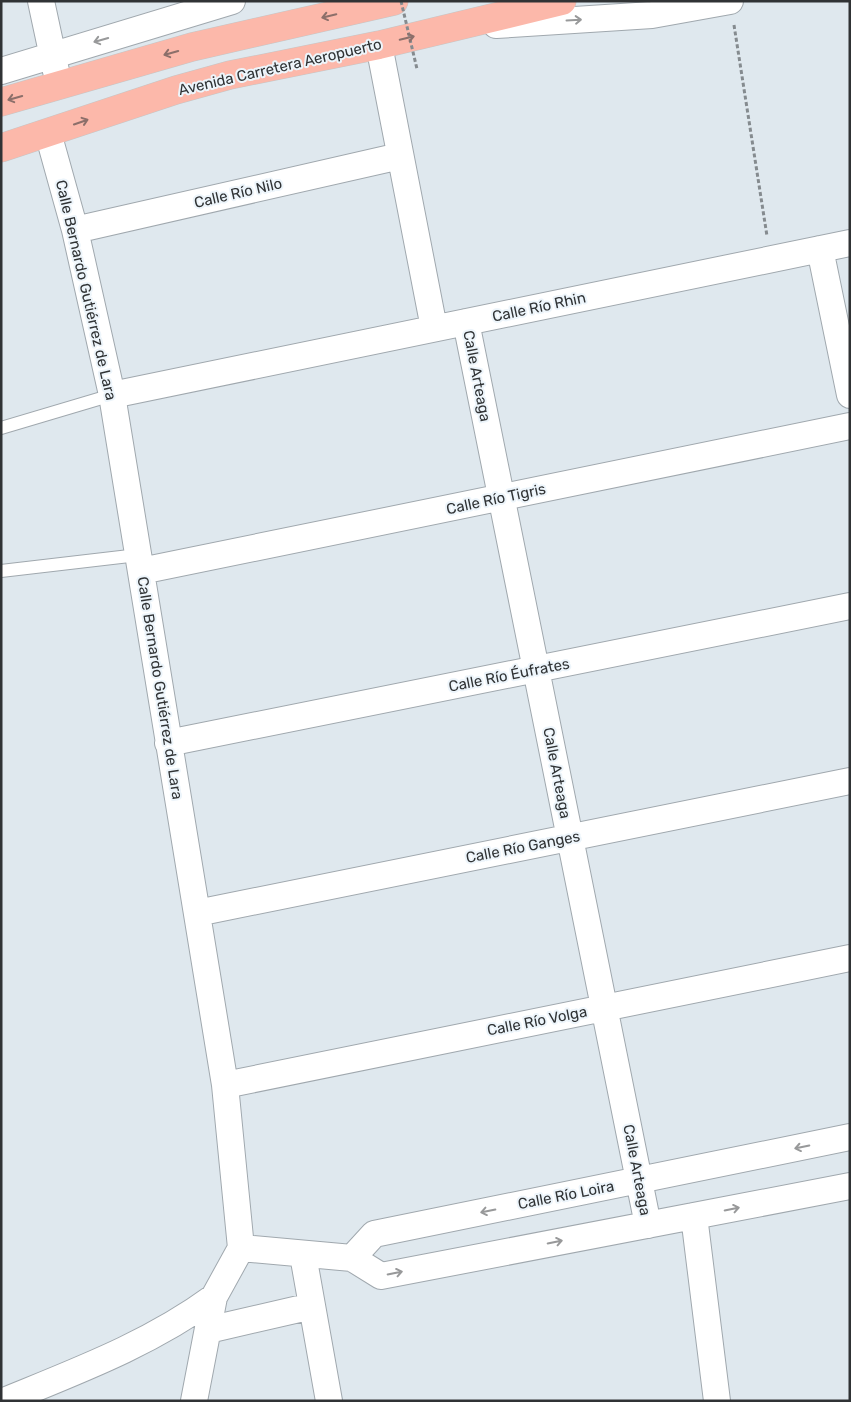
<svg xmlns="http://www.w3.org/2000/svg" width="851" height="1402" viewBox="0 0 851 1402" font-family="Rubik,sans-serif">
  <rect width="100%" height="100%" fill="#dfe8ee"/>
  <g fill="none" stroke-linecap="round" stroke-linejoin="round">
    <g stroke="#a0a8ae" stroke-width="14">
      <path id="lane" d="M1 428 112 395
        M1 571 138 555"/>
    </g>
    <g stroke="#a0a8ae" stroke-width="28">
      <path id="street" d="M41 1 56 71
        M496 25 652 15 730 1
        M379 45 434 328
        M1 71 232 1
        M48 133 75 230 112 395 225 1085 241 1248
        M75 230 400 156
        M820 249 850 395
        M466 322 648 1225
        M112 395 850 243
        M141 571 850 426
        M168 743 850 606
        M197 913 850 781
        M225 1085 850 958
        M694 1216 717 1401
        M241 1248 352 1258 381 1276 850 1186
        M303 1255 329 1401
        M352 1258 374 1234 850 1137
        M208 1330 312 1306
        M4 1401C77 1371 150 1344 214 1297
        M194 1401 214 1297 241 1248"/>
    </g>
    <g stroke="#c5c6c6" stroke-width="29">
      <path id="primary" d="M1 102 192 47 394 1
        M1 148 176 90 230 75 379 45 562 1"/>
    </g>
    <path stroke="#858b8f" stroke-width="3" stroke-dasharray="4 2.5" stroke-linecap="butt" d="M734 25 767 236"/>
    <use href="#lane" stroke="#fff" stroke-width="12"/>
    <use href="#street" stroke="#fff" stroke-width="26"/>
    <use href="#primary" stroke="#fcb8aa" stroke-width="28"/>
    <path stroke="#858b8f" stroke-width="3" stroke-dasharray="4 2.5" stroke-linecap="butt" d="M401 1 417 69"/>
  </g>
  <defs><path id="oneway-shaft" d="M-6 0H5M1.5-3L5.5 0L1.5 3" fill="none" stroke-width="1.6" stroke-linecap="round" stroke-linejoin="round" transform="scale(1.25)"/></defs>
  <g stroke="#8c6f6a">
    <use href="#oneway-shaft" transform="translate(329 16) rotate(167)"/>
    <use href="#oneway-shaft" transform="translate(407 38) rotate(-13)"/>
    <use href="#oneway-shaft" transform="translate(171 53) rotate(164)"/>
    <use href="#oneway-shaft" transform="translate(15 98) rotate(164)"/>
    <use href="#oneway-shaft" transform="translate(81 122) rotate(-19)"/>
  </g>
  <g stroke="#98999a">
    <use href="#oneway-shaft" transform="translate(574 20) rotate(-3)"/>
    <use href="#oneway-shaft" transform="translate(101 40) rotate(164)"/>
    <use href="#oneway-shaft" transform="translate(802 1147) rotate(168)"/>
    <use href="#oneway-shaft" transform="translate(732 1209) rotate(-11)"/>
    <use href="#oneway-shaft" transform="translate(488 1211) rotate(169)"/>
    <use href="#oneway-shaft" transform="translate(555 1242) rotate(-11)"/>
    <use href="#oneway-shaft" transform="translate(395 1273) rotate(-11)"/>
  </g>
  <g text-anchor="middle" stroke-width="4" stroke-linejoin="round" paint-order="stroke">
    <g font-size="15" fill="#303335" stroke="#edf5fb">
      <text transform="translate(280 67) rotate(-13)" y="5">Avenida Carretera Aeropuerto</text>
      <text transform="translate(238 193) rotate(-13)" y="5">Calle Río Nilo</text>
      <text transform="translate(86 290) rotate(77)" y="5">Calle Bernardo Gutiérrez de Lara</text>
      <text transform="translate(539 307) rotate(-12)" y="5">Calle Río Rhin</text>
      <text transform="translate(477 376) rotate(79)" y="5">Calle Arteaga</text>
      <text transform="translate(496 499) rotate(-12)" y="5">Calle Río Tigris</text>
      <text transform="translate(509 675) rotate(-11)" y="5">Calle Río Éufrates</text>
      <text transform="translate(160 688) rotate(81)" y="5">Calle Bernardo Gutiérrez de Lara</text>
      <text transform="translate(557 773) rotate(79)" y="5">Calle Arteaga</text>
      <text transform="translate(523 847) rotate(-11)" y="5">Calle Río Ganges</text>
      <text transform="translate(537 1021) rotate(-11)" y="5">Calle Río Volga</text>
      <text transform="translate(637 1170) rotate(79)" y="5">Calle Arteaga</text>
      <text transform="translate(566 1195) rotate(-11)" y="5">Calle Río Loira</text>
    </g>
  </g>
  <rect width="851" height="1402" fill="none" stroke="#303335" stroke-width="5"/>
</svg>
